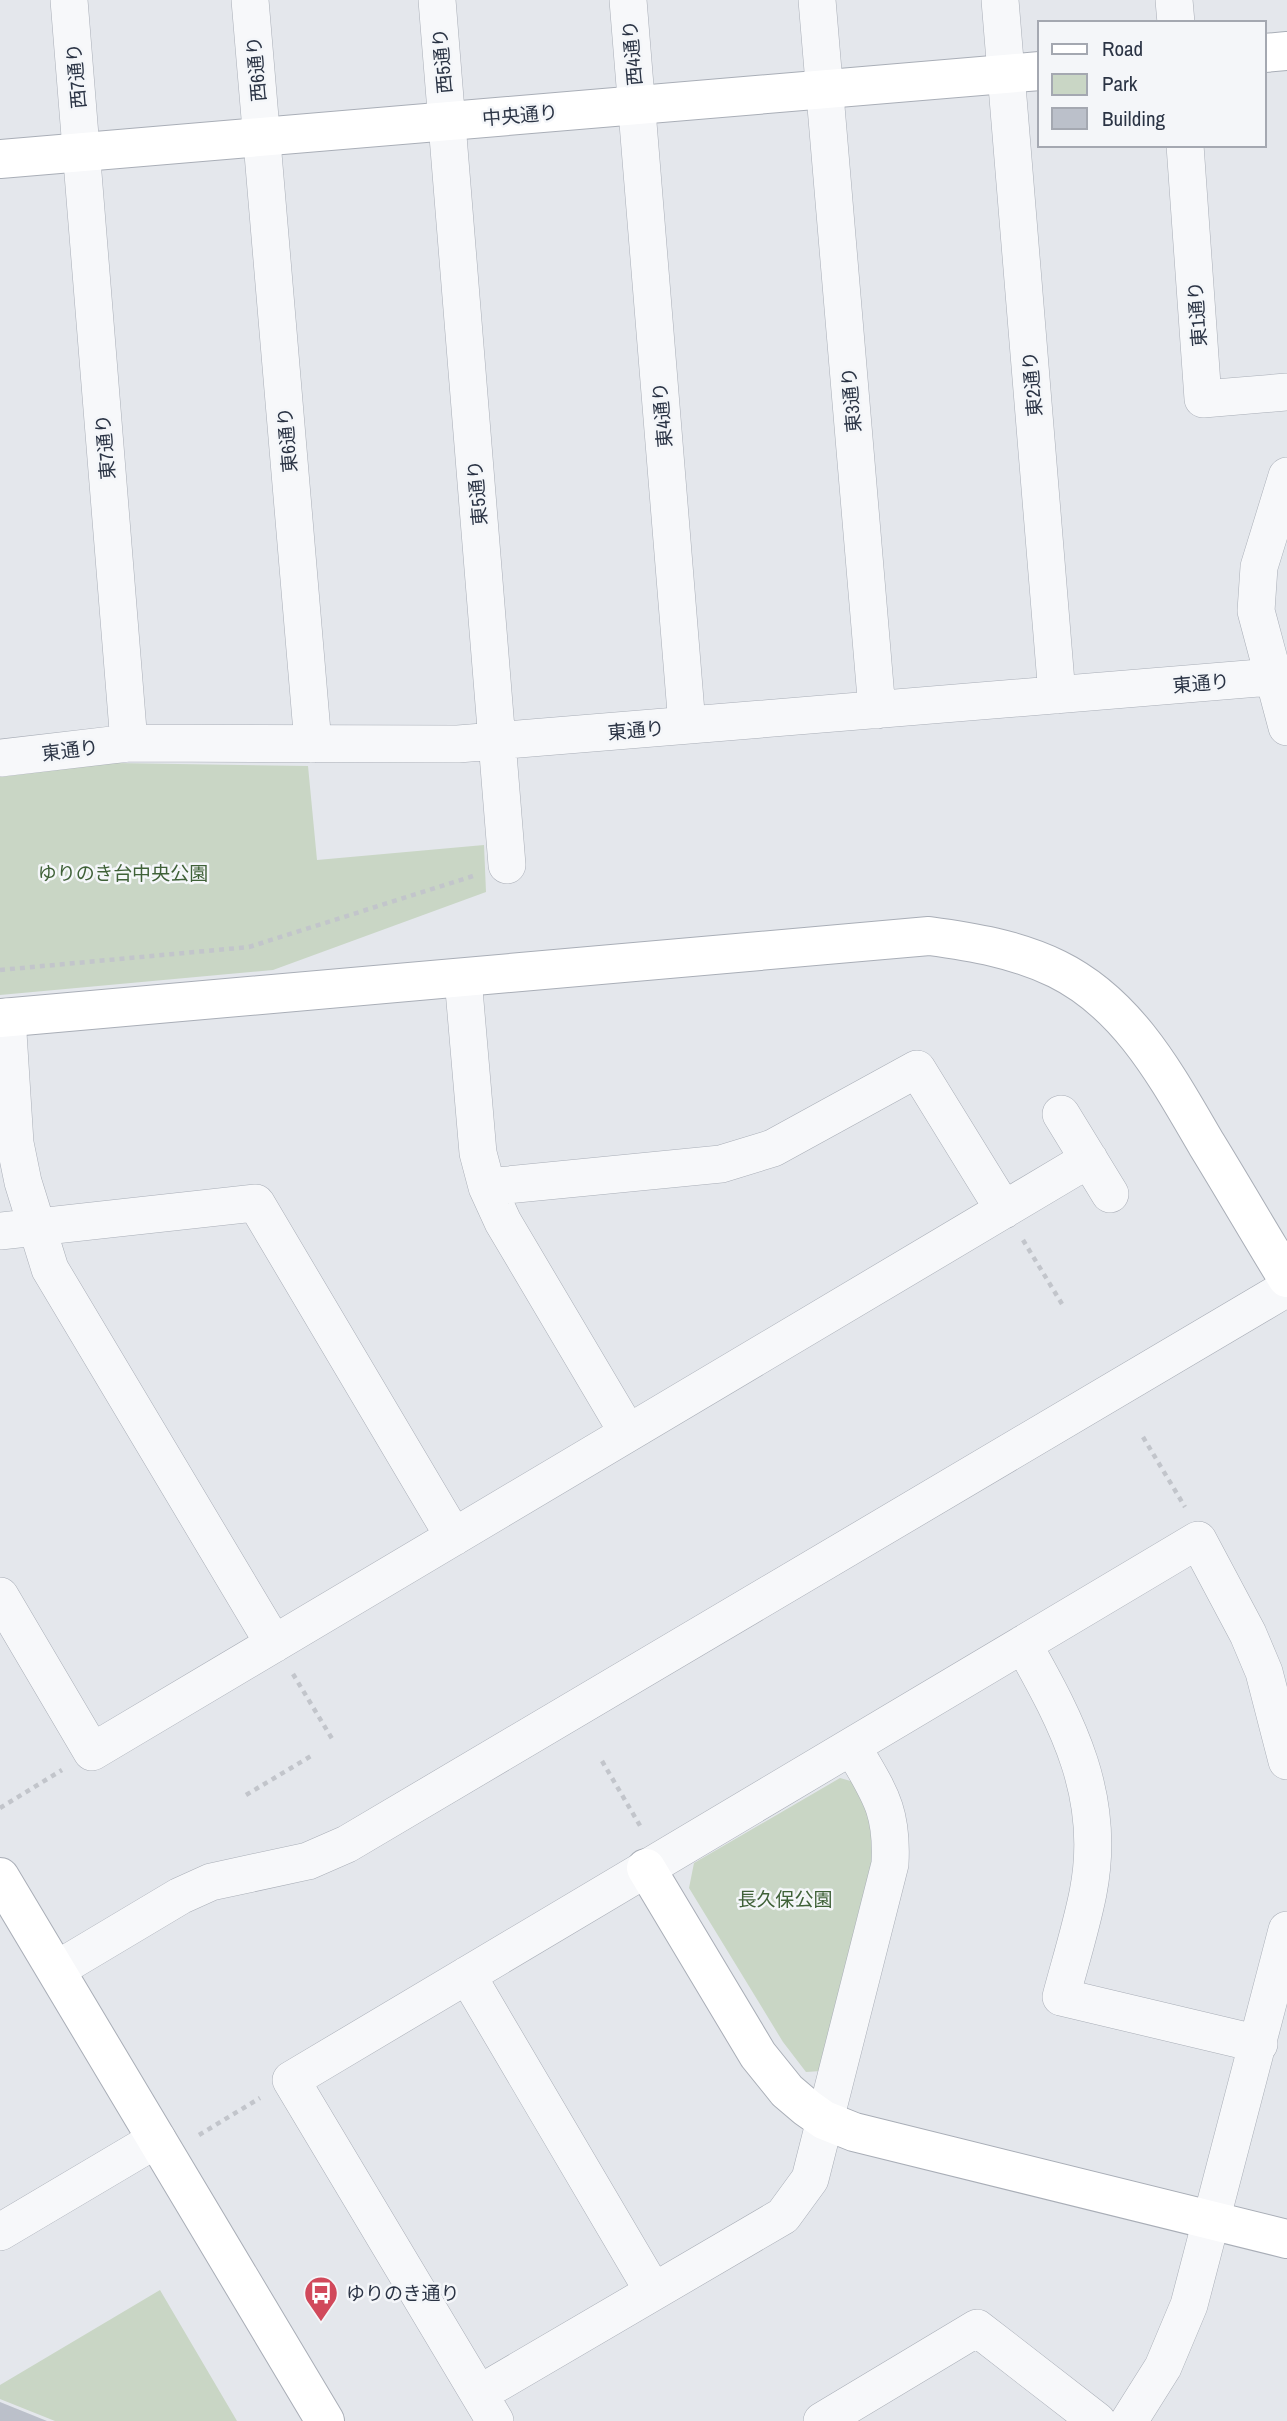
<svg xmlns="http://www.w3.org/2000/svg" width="1287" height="2421" viewBox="0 0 1287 2421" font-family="'Archivo Narrow','Noto Sans JP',sans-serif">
  <rect width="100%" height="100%" fill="#e4e7ec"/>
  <path fill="#c9d6c5" d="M115 763 308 766 317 860 484 845 486 892 273 970 0 995V777Z
    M840 1778 854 1782 873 1822 874 1863 821 2071 806 2072 783 2042 689 1888 694 1863Z
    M160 2290 237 2421H55L0 2399V2385Z"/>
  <path fill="#bbc0ca" d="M0 2402 47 2421H0Z"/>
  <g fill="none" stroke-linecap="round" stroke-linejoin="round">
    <g stroke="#a9aeb7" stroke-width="38">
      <path id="street" d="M69 0 129 743
        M250 0 313 744
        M437 0 507 865
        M628 0 687 725
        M817 0 877 710
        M1000 0 1057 695
        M1174 0 1176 23
        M1185 145 1203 399 1287 392
        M1287 476 1259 567 1256 611 1287 727
        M0 758 129 743 458 744 1272 677
        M463 978 478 1153 487 1187 503 1222 628 1433
        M7 1017 15 1143 23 1182 50 1269 274 1644
        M1061 1114 1110 1194
        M487 1187 721 1164 773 1148 917 1069 1004 1210
        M0 1231 256 1203 454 1537
        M0 1596 92 1752 1089 1159
        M1023 1644C1068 1724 1107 1797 1088 1893 1081 1928 1070 1963 1061 1997L1259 2044
        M56 1970 180 1896 211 1882 308 1861 347 1844 1287 1288
        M467 1975 653 2291
        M0 2232 157 2139
        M479 2394 783 2216 810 2179 890 1864C893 1808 878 1792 852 1746
        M495 2421 291 2080 1198 1540 1248 1634 1264 1672 1287 1761
        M822 2421 977 2328 1097 2421
        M1129 2421 1163 2367 1189 2305 1287 1930"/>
    </g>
    <g stroke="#a9aeb7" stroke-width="40">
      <path id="secondary" d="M1264 53 1287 51
        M0 159 1040 71
        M0 1018 929 936C973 942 1016 949 1057 969 1130 1005 1168 1079 1207 1145 1234 1189 1260 1234 1287 1278
        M646 1868 758 2055 787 2091 807 2108 824 2120 854 2132 1287 2239
        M0 1877 325 2421"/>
    </g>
    <path stroke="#c2c5cb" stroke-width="4.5" stroke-dasharray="5 5" stroke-linecap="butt" d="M0 970 249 947 473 876
      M1023 1240 1062 1304
      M1143 1437 1185 1507
      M293 1674 334 1742
      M602 1761 642 1829
      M246 1795 311 1756
      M0 1808 62 1770
      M199 2135 260 2098"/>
    <use href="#street" stroke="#f7f8fa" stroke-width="37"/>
    <use href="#secondary" stroke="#fff" stroke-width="38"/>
  </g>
  <defs>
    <g id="bus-pin" transform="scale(1.75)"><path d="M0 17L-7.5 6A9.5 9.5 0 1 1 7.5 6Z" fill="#d1495b" stroke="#f4f6f9"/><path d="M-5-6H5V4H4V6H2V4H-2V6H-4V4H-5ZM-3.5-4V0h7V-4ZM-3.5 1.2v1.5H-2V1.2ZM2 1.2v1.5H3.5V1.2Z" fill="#fff"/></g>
  </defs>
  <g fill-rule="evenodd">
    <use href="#bus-pin" x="321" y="2293"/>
  </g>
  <g text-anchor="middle" stroke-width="5" stroke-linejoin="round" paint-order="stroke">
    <g font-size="19" fill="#2b3445" stroke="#f4f6f9">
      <text transform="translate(632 53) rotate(-95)" y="7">西4通り</text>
      <text transform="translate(442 61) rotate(-95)" y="7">西5通り</text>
      <text transform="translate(256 69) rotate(-95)" y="7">西6通り</text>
      <text transform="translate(76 76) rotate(-95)" y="7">西7通り</text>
      <text transform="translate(520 115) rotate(-5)" y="7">中央通り</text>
      <text transform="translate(1197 314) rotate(-94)" y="7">東1通り</text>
      <text transform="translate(1032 384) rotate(-95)" y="7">東2通り</text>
      <text transform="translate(851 400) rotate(-95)" y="7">東3通り</text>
      <text transform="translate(662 415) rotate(-95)" y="7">東4通り</text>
      <text transform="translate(287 440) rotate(-95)" y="7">東6通り</text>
      <text transform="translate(105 447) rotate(-95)" y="7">東7通り</text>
      <text transform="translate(477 493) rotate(-95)" y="7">東5通り</text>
      <text transform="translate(1201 683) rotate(-5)" y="7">東通り</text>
      <text transform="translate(636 730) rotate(-5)" y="7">東通り</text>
      <text transform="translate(70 750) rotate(-7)" y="7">東通り</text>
    </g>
    <g font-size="19" fill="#3f6138" stroke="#f4f6f9">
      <text x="123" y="880">ゆりのき台中央公園</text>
      <text x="785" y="1906">長久保公園</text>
    </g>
    <g font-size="19" fill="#2b3445" stroke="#f4f6f9" text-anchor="start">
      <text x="346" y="2300">ゆりのき通り</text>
    </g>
  </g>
  <rect x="1038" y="21" width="228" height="126" fill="#f4f6f9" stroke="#a4a8b1" stroke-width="2"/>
  <rect x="1052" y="44" width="35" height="10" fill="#ffffff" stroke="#a4a8b1" stroke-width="2"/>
  <text x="1102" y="56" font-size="21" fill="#2b3445">Road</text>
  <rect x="1052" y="74" width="35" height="21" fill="#c9d6c5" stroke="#a4a8b1" stroke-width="2"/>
  <text x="1102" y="91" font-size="21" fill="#2b3445">Park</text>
  <rect x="1052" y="108" width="35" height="21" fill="#bbc0ca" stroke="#a4a8b1" stroke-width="2"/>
  <text x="1102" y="126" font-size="21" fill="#2b3445">Building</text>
</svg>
